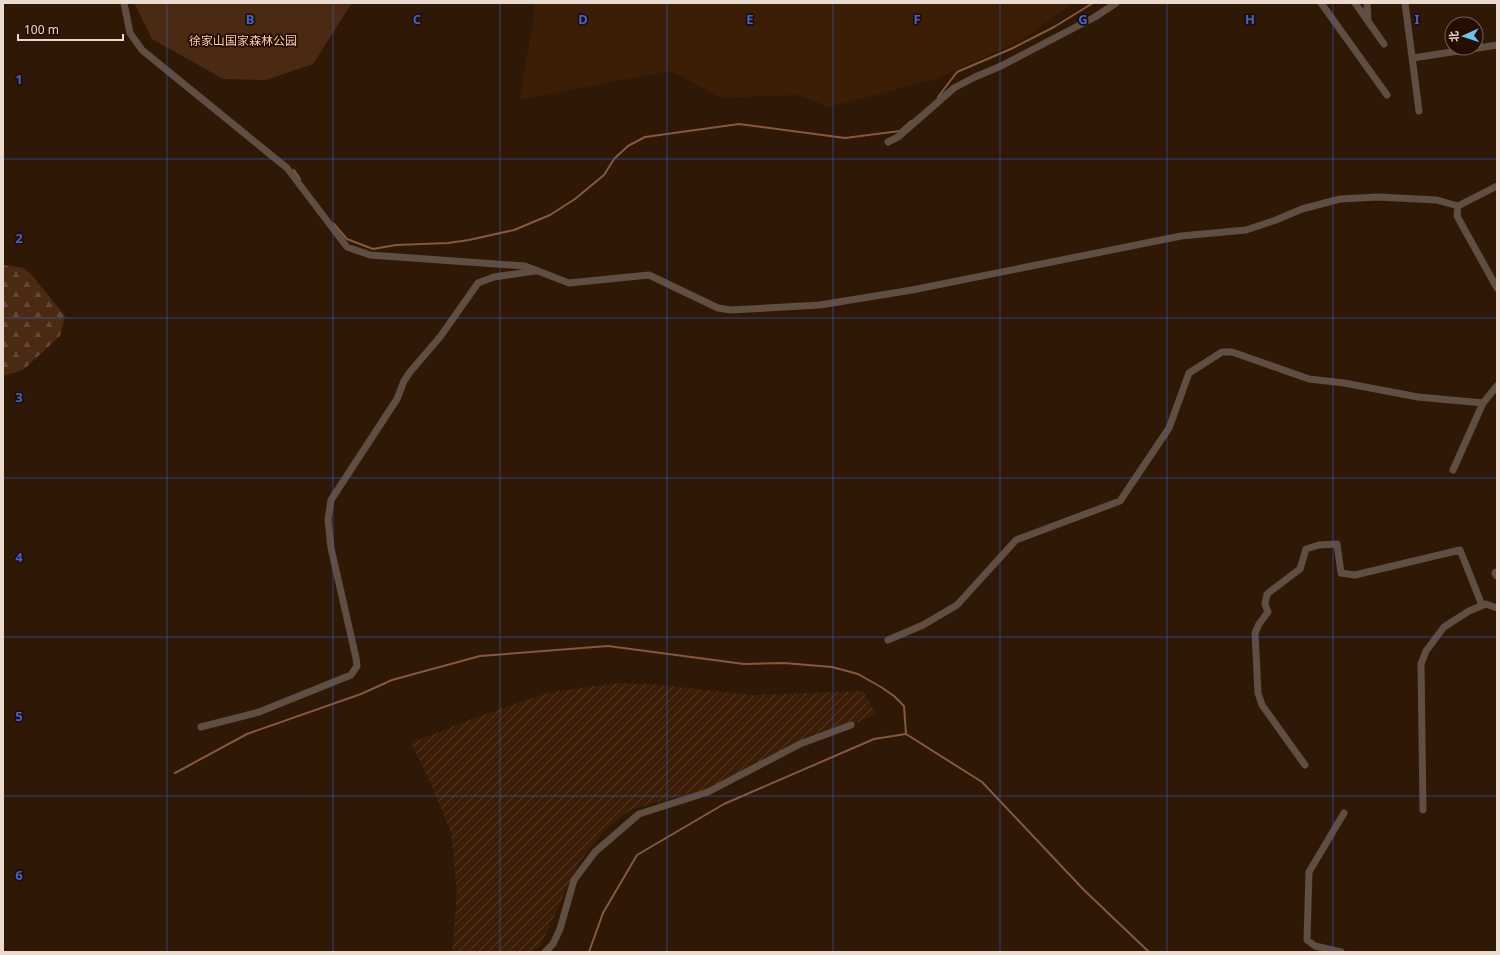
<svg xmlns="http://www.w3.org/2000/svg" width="1500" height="955" viewBox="0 0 1500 955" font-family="'Noto Sans','Noto Sans SC',sans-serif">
  <defs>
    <pattern id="industrial-furrows" width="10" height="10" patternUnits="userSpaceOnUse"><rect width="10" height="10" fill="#3c1e07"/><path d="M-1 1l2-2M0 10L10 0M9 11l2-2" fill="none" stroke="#583e2a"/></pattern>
    <pattern id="forest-firs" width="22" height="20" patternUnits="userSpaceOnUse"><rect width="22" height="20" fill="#4b2a13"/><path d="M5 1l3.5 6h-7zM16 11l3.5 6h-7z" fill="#654834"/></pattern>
  </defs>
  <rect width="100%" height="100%" fill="#2f1806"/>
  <path fill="#3c1e07" d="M533 3H1075L1018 42 936 79 829 107 797 95 722 98 670 71 519 100 534 18Z"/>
  <path fill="url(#industrial-furrows)" d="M618 683 651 684 752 695 863 691 876 714 845 728 784 751 711 788 632 809 607 828 579 862 541 945 532 952H452L457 892 451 833 431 784 411 743 479 716 550 692Z"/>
  <path fill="url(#forest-firs)" d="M3 265 23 268 31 274 65 316 60 336 23 370 3 376Z"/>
  <path fill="#4b2a13" d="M134 3H352L313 64 266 80 223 79 152 39Z"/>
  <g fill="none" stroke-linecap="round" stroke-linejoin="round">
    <path stroke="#845a3e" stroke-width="2" d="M938 97 957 72 1013 48 1054 27 1093 3
      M294 170 300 179
      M334 224 347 239 373 249 396 245 448 243 469 240 514 230 550 215 575 199 604 175 614 159 628 146 645 137 739 124 845 138 900 131 911 121
      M175 773 247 734 361 694 392 680 480 656 608 646 744 664 784 663 832 667 858 674 881 687 894 696 904 706 906 734
      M589 952 603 913 637 855 724 804 874 739 906 734 982 782 1084 890 1149 952"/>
    <path stroke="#604e42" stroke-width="7" d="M124 3 130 33 142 50 287 168 347 247 370 255 525 266 569 283 649 275 718 308 731 310 820 305 912 290 1181 236 1246 230 1276 220 1302 209 1340 199 1378 197 1437 200 1458 206 1497 186
      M1321 3 1387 95
      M1355 3 1384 44
      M1367 3 1368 21
      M1405 3 1419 111
      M1413 58 1497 45
      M888 142 898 137 954 88 975 77 1001 66 1022 55 1095 17 1116 3
      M1458 206 1457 216 1497 288
      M1453 470 1483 403
      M888 640 923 625 957 605 1016 540 1120 501 1169 428 1189 373 1222 352H1232L1309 379 1344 383 1418 397 1483 403 1497 386
      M201 727 259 712 351 675 357 666 356 658 331 548 328 520 331 500 397 399 404 381 410 372 440 337 478 283 494 277 535 271
      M1305 765 1262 705 1258 693 1255 633 1259 624 1268 612 1265 604 1267 594 1300 569 1306 549 1319 545 1337 544 1341 573 1355 575 1460 550 1482 605
      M1423 810 1421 664 1426 651 1444 627 1469 611 1486 604 1497 608
      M545 952 553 944 560 929 574 880 595 852 639 814 708 792 800 744 851 725
      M1341 952 1315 946 1307 940 1309 872 1344 813"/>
    <path stroke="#604e42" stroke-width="9" d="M1496 573 1497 575"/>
  </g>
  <path fill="none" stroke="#3c63d7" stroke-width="1" stroke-opacity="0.55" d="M167 3V952M333 3V952M500 3V952M667 3V952M833 3V952M1000 3V952M1167 3V952M1333 3V952M3 159H1497M3 318H1497M3 478H1497M3 637H1497M3 796H1497"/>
  <g text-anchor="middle" stroke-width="3.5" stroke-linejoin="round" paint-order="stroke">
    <g font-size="12" fill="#f6cdb2" stroke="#250e00">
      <text x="243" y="45">徐家山国家森林公园</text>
    </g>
  </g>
  <g font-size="13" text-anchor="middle" font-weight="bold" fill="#3c63d7" stroke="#250e00" stroke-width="3.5" stroke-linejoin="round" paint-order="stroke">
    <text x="250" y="24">B</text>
    <text x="417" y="24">C</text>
    <text x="583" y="24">D</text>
    <text x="750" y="24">E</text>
    <text x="917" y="24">F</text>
    <text x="1083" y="24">G</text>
    <text x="1250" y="24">H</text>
    <text x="1417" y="24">I</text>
    <text x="19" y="84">1</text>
    <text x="19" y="243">2</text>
    <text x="19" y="402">3</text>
    <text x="19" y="562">4</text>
    <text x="19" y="721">5</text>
    <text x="19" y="880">6</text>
  </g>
  <rect width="1500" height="955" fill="none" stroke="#ebdacf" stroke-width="8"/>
  <g transform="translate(1464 36) rotate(267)"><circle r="19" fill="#250e00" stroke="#746053"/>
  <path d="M0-3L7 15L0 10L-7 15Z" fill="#6cc3f2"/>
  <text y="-6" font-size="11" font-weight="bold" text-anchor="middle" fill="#ebdacf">北</text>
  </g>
  <path d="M18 34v6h105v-6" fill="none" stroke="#ebdacf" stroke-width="2"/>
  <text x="24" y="34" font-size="12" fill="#ebdacf" stroke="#250e00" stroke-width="3" paint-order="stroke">100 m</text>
</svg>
